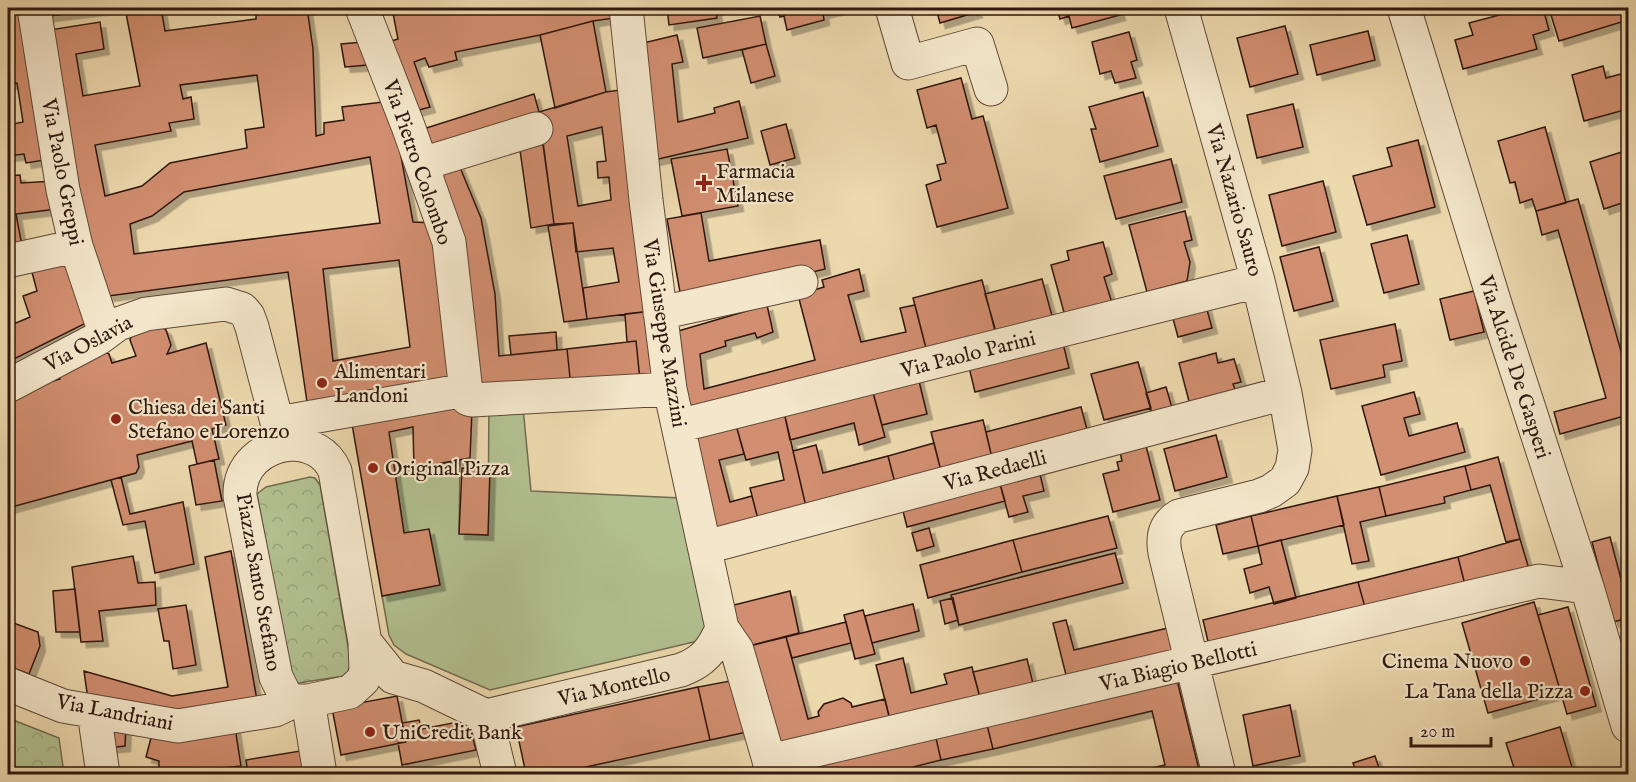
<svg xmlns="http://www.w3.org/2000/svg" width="1636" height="782" viewBox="0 0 1636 782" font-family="'IM FELL English',serif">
  <defs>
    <pattern id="forest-crowns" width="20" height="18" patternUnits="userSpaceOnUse" patternTransform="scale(1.5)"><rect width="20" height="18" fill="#b2c090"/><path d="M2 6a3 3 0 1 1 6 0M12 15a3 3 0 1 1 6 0" fill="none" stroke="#99a47b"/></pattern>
    <filter id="shadow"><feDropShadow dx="5.5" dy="5.5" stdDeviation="0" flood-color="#0004"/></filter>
  </defs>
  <rect width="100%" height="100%" fill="#edd9ae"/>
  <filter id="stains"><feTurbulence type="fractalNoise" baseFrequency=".00333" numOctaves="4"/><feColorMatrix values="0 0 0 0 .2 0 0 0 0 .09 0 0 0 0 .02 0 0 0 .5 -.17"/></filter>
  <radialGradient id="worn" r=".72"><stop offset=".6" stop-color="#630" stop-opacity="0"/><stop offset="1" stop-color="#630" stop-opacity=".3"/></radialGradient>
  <path fill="url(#forest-crowns)" stroke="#716c50" stroke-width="1.5" d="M310 477 315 478 320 485 352 669 344 676 298 683 291 680 257 494 266 487Z
    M8 718 59 738 64 774H8Z"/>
  <path fill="#b2c090" stroke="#716c50" stroke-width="1.5" d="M522 397 531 491 681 498 715 637 490 690 406 654 394 645 389 635 382 596 440 585 429 530 404 533 395 473 460 460 459 533 488 535 489 398Z"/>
  <path fill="#d18e70" stroke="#30180f" stroke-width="1.5" fill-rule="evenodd" filter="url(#shadow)" d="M8 8H29L51 159 26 163 24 154 8 156V125L23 122 17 83 8 84Z
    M40 8H115L41 17Z
    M125 8H161L165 31 256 19V8H307L313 49 316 136 324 134V123L344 120 342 107 391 101 413 222 436 223 460 379 307 402 288 272 101 297 43 31 100 22 104 49 76 54 83 96 140 86ZM257 75 264 127 245 130 247 148 170 163 142 186 105 196 95 145 171 131 169 123 194 119 191 97 183 99 180 85ZM370 157 380 223 134 254 130 224 152 216 184 192ZM399 260 410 347 333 361 323 269Z
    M392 8H491V10L500 8H612L615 18 593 21 540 35 455 52 457 60 429 67 425 58 414 62 430 107 408 113 382 44 398 39Z
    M667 8H716L717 18 669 25Z
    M777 8H843L823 13 824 20 787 30 784 16 780 17Z
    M936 8H975L977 12 940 23Z
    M1057 8H1118L1120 15 1072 28 1069 16 1060 19Z
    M1526 8H1543L1549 30 1533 35 1537 49 1463 69 1455 40 1473 35 1469 23Z
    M1575 8H1628V20L1559 41 1551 15Z
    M760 16 766 44 703 58 697 28Z
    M593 21 606 92 555 108 540 35Z
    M1285 26 1298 74 1250 87 1237 38Z
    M1368 31 1375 60 1317 75 1310 45Z
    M1129 32 1137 60 1131 62 1136 78 1115 83 1111 71 1100 74 1092 42Z
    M677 35 683 62 672 64 678 122 715 113 714 108 739 101 748 138 650 161 639 44Z
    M363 42 368 65 345 67 341 44Z
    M766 44 775 76 751 83 742 50Z
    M1603 66 1606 78 1628 72V109L1584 121 1572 75Z
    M961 78 972 119 983 116 1008 208 937 227 926 185 941 180 937 165 946 163 936 125 927 128 917 90Z
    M627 89 651 311 587 319 583 288 619 282 613 248 576 252 573 223 554 224 539 112 606 92ZM602 127 606 161 597 162 598 178 609 177 611 200 578 206 567 136Z
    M1143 92 1158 146 1100 162 1091 129H1096L1089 107Z
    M534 94 539 112 426 149 420 130Z
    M1293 104 1303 147 1257 158 1247 115Z
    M786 124 795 158 770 165 761 131Z
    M1545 127 1566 203 1536 211 1532 199 1520 203 1515 182 1510 183 1498 141Z
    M542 138 554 224 531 228 519 143Z
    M1418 140 1435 207 1367 225 1353 176 1392 166 1387 148Z
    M727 149 738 206 682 216 671 159Z
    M1628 150V201L1604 209 1590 162Z
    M1171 159 1182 202 1116 219 1104 176Z
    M459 165 481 218 495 294 499 356 567 349 571 387 472 395 430 173Z
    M20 175 21 183 54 181 57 209 8 215V176Z
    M1323 181 1336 232 1282 246 1269 195Z
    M1578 199 1628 376V415L1560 434 1554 412 1606 398 1558 230 1542 235 1536 211Z
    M1185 211 1192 240 1184 242 1190 262 1187 281 1147 292 1129 225Z
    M701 213 709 261 820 240 825 269 741 290 681 298 667 219Z
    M16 214 22 246 8 249V215Z
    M573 223 587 319 564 322 548 226Z
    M1407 235 1419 284 1384 293 1371 244Z
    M1103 242 1112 274 1104 277 1112 303 1065 316 1051 265 1069 260 1067 251Z
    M1319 247 1333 301 1294 311 1280 257Z
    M68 253 92 320 8 362V323L9 326 30 317 23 296 37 291 29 261Z
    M859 269 864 291 848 295 861 342 906 332 900 308 915 305 929 360 683 422 668 334 767 305 773 332 757 338 755 333 725 341 726 346 700 354 704 389 815 360 798 295 824 287 822 280Z
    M1042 279 1055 327 999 342 985 294Z
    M982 280 995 331 927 352 913 298Z
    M1474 291 1484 332 1450 340 1440 299Z
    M1206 306 1212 328 1178 337 1172 315Z
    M651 311 662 378 640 380 636 341 627 342 625 314Z
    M158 323 166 330 171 345 167 354 206 343 226 425 212 429 219 459 197 464 192 441 137 455 139 467 136 473 8 508V412L20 391 60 379 58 372 89 362 90 357 104 351 109 354 112 363 136 356 130 340 133 329Z
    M1395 324 1402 361 1383 365 1385 377 1331 389 1320 340Z
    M556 332 557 350 511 355 509 336Z
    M1062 339 1069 368 975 392 968 363Z
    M636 341 640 380 571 387 567 349Z
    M1216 353 1218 363 1234 359 1241 382 1233 384 1236 392 1190 405 1179 363Z
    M1138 362 1151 408 1104 420 1091 374Z
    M918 377 927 414 882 425 872 389Z
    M1166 387 1173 411 1153 417 1146 393Z
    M872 389 885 437 859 445 854 423 790 440 784 412Z
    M1414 392 1420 414 1404 418 1409 436 1457 423 1465 452 1381 475 1362 406Z
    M454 406 472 410 470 458 414 468 413 427 389 432 404 533 429 529 440 585 382 596 350 413Z
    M1081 407 1089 437 993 462 986 432Z
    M784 412 807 511 759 523 750 488 784 480 778 452 746 460 736 425Z
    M983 420 993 462 942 475 931 432Z
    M736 425 744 454 719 460 730 502 752 496 759 523 707 536 682 439Z
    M1216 435 1227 477 1175 491 1164 449Z
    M934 443 942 475 896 487 888 456Z
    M816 445 823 473 888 456 896 487 807 511 793 451Z
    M1146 446 1160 500 1113 512 1103 474 1119 470 1117 462 1122 461 1120 452Z
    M1498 457 1520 539 1506 542 1490 485 1471 490 1465 466Z
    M214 460 222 501 196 505 189 466Z
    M1038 466 1044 491 1023 496 1028 512 1009 517 998 477Z
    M1465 466 1471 490 1444 497 1445 503 1386 516 1379 487Z
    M462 468 490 469 488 535 459 534Z
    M121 477 130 514 183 502 194 564 155 573 145 521 123 525 111 480Z
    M998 477 1005 501 907 527 901 503Z
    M1379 487 1386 516 1360 522 1369 561 1352 564 1337 496Z
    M1337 496 1344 525 1258 546 1251 516Z
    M1108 516 1117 548 1022 572 1013 540Z
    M1251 516 1258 546 1223 554 1216 525Z
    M929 528 934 546 917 551 912 533Z
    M1610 537 1628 606V618L1613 622 1592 542Z
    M1520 539 1529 569 1465 585 1458 557Z
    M1013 540 1022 572 928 598 920 565Z
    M1281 540 1296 598 1274 604 1269 587 1250 593 1244 569 1262 564 1258 546Z
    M231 551 258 706 177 720 88 700 84 671 172 696 228 687 205 557Z
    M1115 553 1123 583 959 625 951 595Z
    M133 556 138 583 155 582 156 605 99 611 103 641 81 642 72 567Z
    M1458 557 1465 585 1366 611 1358 582Z
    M1358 582 1366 611 1210 650 1203 620Z
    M75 589 80 632H56L53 591Z
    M790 591 799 633 741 648 726 607Z
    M953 598 958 620 945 624 940 601Z
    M1534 602 1561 693 1488 713 1462 623Z
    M913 604 919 631 872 643 865 616Z
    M186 605 196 665 173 669 169 641H164L158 609Z
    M1568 607 1596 706 1567 714 1538 615Z
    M863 610 875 654 855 659 844 615Z
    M1066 620 1074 650 1168 628 1175 659 1069 687 1053 623Z
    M8 621 38 632 40 646 29 674 8 666Z
    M846 622 851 643 792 658 786 637Z
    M786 637 808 719 819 716 818 712 824 704 843 698 851 703 852 707 885 699 892 728 771 745 741 648Z
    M1628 651V683L1620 653Z
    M903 658 911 693 947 684 944 674 972 667 982 705 892 728 876 665Z
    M1027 659 1035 692 982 705 973 672Z
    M1176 676 1200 774H1124L1165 765 1152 711 993 749 986 721Z
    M735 680 747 732 710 740 698 687Z
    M698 687 710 740 554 774H526L516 727Z
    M397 696 406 742 341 755 332 708Z
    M1290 705 1300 756 1253 766 1243 715Z
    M419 720 422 729 468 720 476 750 402 765 398 743 406 742 402 723Z
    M234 721 241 766 178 773 159 769V761L146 757 153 730Z
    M986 721 993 749 941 760 935 734Z
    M114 723H126L125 746 108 748Z
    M1560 727 1574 774H1516L1506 743Z
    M935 734 941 760 889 773V774H782Z
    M300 751 304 774H248L246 760Z
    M1375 756 1381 774H1357L1353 763Z
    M634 768 635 774H613V772Z"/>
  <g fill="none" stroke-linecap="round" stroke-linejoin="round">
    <g stroke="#5f4837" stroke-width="35">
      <path id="minor" d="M34 8 63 190 76 246 105 333
        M362 8 408 126 449 242 465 383 460 391
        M626 8 646 200 670 389 722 628 737 650 773 774
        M892 8 908 63 977 44 991 89
        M1181 8 1258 281 1285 393 1295 450 1292 468 1285 481 1271 491 1259 496 1179 516C1164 525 1162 537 1165 553L1219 774
        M1404 8 1496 307 1587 587 1628 726
        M422 164 536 129
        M8 261 76 246
        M660 313 801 282
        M8 386 99 338 118 324 146 314 226 304 242 309 248 316 252 327 283 445
        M460 391 468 399 472 400 670 389
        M278 423 460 391
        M678 426 1258 281
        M290 444C310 444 327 452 335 471L365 642 366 671 363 680 350 692 308 701H294L285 695 276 677 240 496C239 466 262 447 290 444Z
        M704 544 721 543 1285 393
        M365 642 393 677 424 686 486 716
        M8 684 63 706 178 726 275 710 294 701
        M308 701 320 774
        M94 712 103 774
        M486 716 681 670C703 662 713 650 722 628
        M486 716 500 774
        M769 761 1539 581 1587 587"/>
    </g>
    <use href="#minor" stroke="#f3e6ca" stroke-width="33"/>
  </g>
  <g fill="#8f2418" stroke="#f3e6ca" stroke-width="2">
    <path d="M701 174h6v6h6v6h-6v6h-6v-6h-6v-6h6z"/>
    <circle cx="322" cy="383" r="6"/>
    <circle cx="116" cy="419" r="6"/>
    <circle cx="373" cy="468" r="6"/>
    <circle cx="1525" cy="661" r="6"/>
    <circle cx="1585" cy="691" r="6"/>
    <circle cx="370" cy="732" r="6"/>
  </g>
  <g text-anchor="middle" stroke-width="4.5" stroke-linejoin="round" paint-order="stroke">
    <g font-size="21" fill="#30180f" stroke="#f3e6ca">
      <text transform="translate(418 162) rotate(71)" y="7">Via Pietro Colombo</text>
      <text transform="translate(63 172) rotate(79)" y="7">Via Paolo Greppi</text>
      <text transform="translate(1235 200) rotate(74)" y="7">Via Nazario Sauro</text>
      <text transform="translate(665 333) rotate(81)" y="7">Via Giuseppe Mazzini</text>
      <text transform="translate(88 343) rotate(-28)" y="7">Via Oslavia</text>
      <text transform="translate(968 354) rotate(-14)" y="7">Via Paolo Parini</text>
      <text transform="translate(1515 367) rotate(72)" y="7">Via Alcide De Gasperi</text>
      <text transform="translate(995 470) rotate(-15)" y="7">Via Redaelli</text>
      <text transform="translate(259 582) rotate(80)" y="7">Piazza Santo Stefano</text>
      <text transform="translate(1178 666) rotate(-13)" y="7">Via Biagio Bellotti</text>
      <text transform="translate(614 686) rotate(-13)" y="7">Via Montello</text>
      <text transform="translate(115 712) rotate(11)" y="7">Via Landriani</text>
    </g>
    <g font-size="21" fill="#30180f" stroke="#f3e6ca" text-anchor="start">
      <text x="716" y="178">Farmacia<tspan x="716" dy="24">Milanese</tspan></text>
      <text x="334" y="378">Alimentari<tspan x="334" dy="24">Landoni</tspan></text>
      <text x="128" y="414">Chiesa dei Santi<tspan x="128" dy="24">Stefano e Lorenzo</tspan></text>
      <text x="385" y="475">Original Pizza</text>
      <text x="1513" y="668" text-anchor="end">Cinema Nuovo</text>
      <text x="1573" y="698" text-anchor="end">La Tana della Pizza</text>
      <text x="382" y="739">UniCredit Bank</text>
    </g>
  </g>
  <rect width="1636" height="782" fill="none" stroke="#edd9ae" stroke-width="30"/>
  <rect x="9" y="9" width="1618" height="764" fill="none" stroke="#30180f" stroke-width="3"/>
  <rect x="15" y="15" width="1606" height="752" fill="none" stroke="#30180f" stroke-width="1.5"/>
  <path d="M1411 737v9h80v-9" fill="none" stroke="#30180f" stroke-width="3"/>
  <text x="1420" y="737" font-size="18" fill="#30180f" stroke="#f3e6ca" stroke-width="4.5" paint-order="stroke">20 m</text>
  <rect width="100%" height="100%" filter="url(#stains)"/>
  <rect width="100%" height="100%" fill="url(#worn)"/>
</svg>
